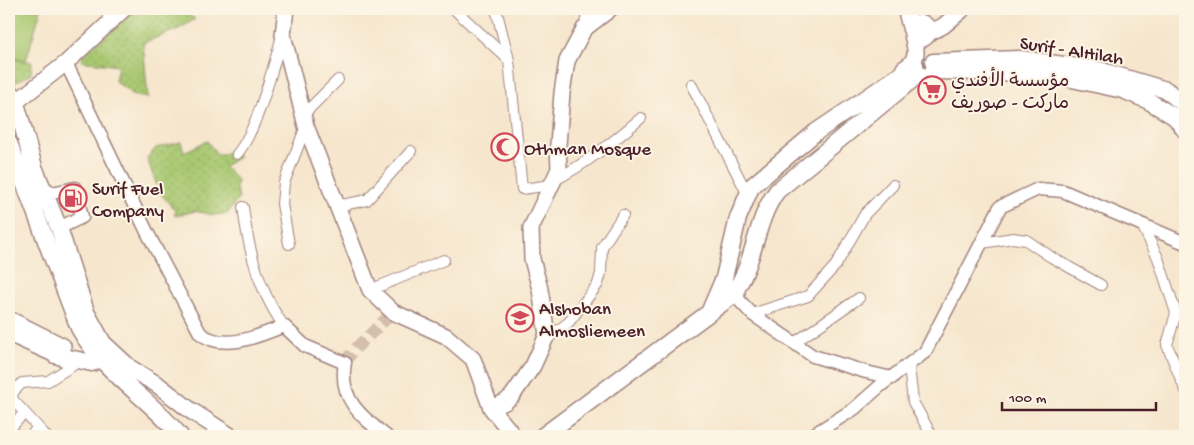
<svg xmlns="http://www.w3.org/2000/svg" width="1194" height="445" viewBox="0 0 1194 445" font-family="'Gochi Hand','Playpen Sans Arabic',sans-serif">
  <defs>
    <pattern id="park-dots" width="8" height="8" patternUnits="userSpaceOnUse" patternTransform="scale(1.25)"><rect width="8" height="8" fill="#a7c76f"/><path d="M2 2h.1M6 6h.1" fill="none" stroke="#91aa60" stroke-width="1.8" stroke-linecap="round"/></pattern>
  </defs>
  <rect width="100%" height="100%" fill="#fcf5e5"/>
  <filter id="ink" filterUnits="userSpaceOnUse"><feTurbulence type="fractalNoise" baseFrequency=".02" numOctaves="2"/><feDisplacementMap in="SourceGraphic" scale="10" xChannelSelector="R" yChannelSelector="G"/><feConvolveMatrix kernelMatrix="1 2 1 2 8 2 1 2 1" color-interpolation-filters="sRGB"/></filter>
  <filter id="wash" filterUnits="userSpaceOnUse"><feTurbulence type="fractalNoise" baseFrequency=".0096" numOctaves="4" result="noise"/><feDisplacementMap in="SourceGraphic" scale="20" xChannelSelector="R" yChannelSelector="G"/><feGaussianBlur stdDeviation="1.12" result="paint"/><feColorMatrix in="noise" values="0 0 0 0 0 0 0 0 0 0 0 0 0 0 0 0 0 1.4 0 .05"/><feComposite in="paint" operator="in"/></filter>
  <g filter="url(#wash)">
    <rect width="100%" height="100%" fill="#f6e6cd"/>
    <path fill="url(#park-dots)" stroke="#78734d" d="M136 9H179L195 19 181 28 143 43 148 98 134 96 115 81 118 66 81 61 83 55Z
      M9 58 32 62 31 74 9 86Z
      M207 141 218 155 234 151 239 157 224 166 237 180 236 190 239 198 227 214 213 215 195 211 175 216V210L159 192 147 158 156 148 181 142 184 152Z"/>
    <path fill="#a7c76f" stroke="#78734d" d="M9 9H41L26 61 9 57Z"/>
  </g>
  <g filter="url(#ink)">
    <g fill="none" stroke-linecap="round" stroke-linejoin="round">
      <path stroke="#d4bead" stroke-width="12" stroke-dasharray="12 6" stroke-linecap="butt" d="M345 363 352 352 393 312"/>
      <g stroke="#a0827c" stroke-width="12">
        <path id="minor" d="M454 9 509 60
          M496 9 509 60 522 189 551 185
          M107 24 109 9
          M584 29 588 9
          M691 84 747 193
          M303 115 338 80
          M237 154C257 131 273 67 282 36
          M553 181C586 164 613 142 641 118
          M337 206 367 200 411 151
          M243 207C248 248 259 292 284 326
          M1143 227 1158 258 1176 313 1167 345 1185 389
          M982 243 1013 238 1026 240 1051 257 1101 285
          M289 244 282 204 284 183 306 126
          M370 290 444 260
          M752 314 808 296 836 265 865 214 893 185
          M546 340 569 322 598 284 601 273 602 247 623 215
          M794 343 859 298
          M909 366 913 402 932 436
          M9 430 24 413
          M31 436 37 428
          M46 436 12 399 13 392 22 383 48 381 75 364"/>
      </g>
      <g stroke="#a0827c" stroke-width="15">
        <path id="tertiary" d="M66 63 147 232 200 333C223 352 259 336 284 326L305 346 345 363C338 399 362 417 386 436
          M40 184 52 193 75 188 82 217 59 228
          M739 285 738 299 752 314 813 356 866 372 892 378
          M811 436 854 409 880 386 925 352 1000 207 1038 189 1063 191 1185 243"/>
      </g>
      <g stroke="#a0827c" stroke-width="18">
        <path id="secondary" d="M286 9 283 35 306 126 370 290 393 312 446 336 473 359 491 408 514 436
          M927 34 943 26 962 10
          M16 102 66 63 124 9
          M9 319 63 346
          M9 334 67 360
          M491 408 505 402 512 396 533 366 547 335 540 289 532 259 531 228 559 169 558 145 562 93 567 61 584 29 610 9"/>
      </g>
      <g stroke="#a0827c" stroke-width="19">
        <path id="primary" d="M906 9 911 29
          M912 31a8 8 0 1 1 16 0a8 8 0 1 1-16 0Z
          M933 62 1020 59 1099 70 1166 90 1185 105
          M904 69C918 61 917 51 913 37
          M933 71 1044 73 1123 90 1147 100 1175 117 1185 130
          M9 93 13 95 18 110 34 167 59 228 86 312 103 343 130 368 158 385 190 410 230 436
          M9 143 79 328C105 375 148 396 180 436
          M709 313 724 278 738 218 751 187 816 132 915 65
          M55 355 92 363 105 354
          M543 436 729 298C756 268 753 223 777 191L919 74"/>
      </g>
      <use href="#minor" stroke="#fff" stroke-width="10"/>
      <use href="#tertiary" stroke="#fff" stroke-width="12"/>
      <use href="#secondary" stroke="#fff" stroke-width="15"/>
      <use href="#primary" stroke="#fff" stroke-width="16"/>
    </g>
  </g>
  <defs>
    <g id="supermarket-ring" transform="scale(1.4375)"><circle r="9.5" fill="#fcf5e5" stroke="#d1495b" stroke-width="1.5"/><path d="M-6-5.5h2.5l.6 2H6L4.5 2H-2.5L-4.4-4H-6ZM-1.5 3.2a1.3 1.3 0 1 0 .1 0ZM3 3.2a1.3 1.3 0 1 0 .1 0Z" fill="#d1495b"/></g>
    <g id="mosque-ring" transform="scale(1.4375)"><circle r="9.5" fill="#fcf5e5" stroke="#d1495b" stroke-width="1.5"/><path d="M3.5-4.9A6 6 0 1 0 3.5 4.9A5 5 0 1 1 3.5-4.9Z" fill="#d1495b"/></g>
    <g id="fuel-ring" transform="scale(1.4375)"><circle r="9.5" fill="#fcf5e5" stroke="#d1495b" stroke-width="1.5"/><path d="M-5.5-6h7V0h2V4h1.3V-2.5L3-4.5l.8-.8L6-3V5H2.5V1h-1V6h-7ZM-4.2-4.7v3.2H.2V-4.7Z" fill="#d1495b"/></g>
    <g id="school-ring" transform="scale(1.4375)"><circle r="9.5" fill="#fcf5e5" stroke="#d1495b" stroke-width="1.5"/><path d="M0-5L7-2L0 1L-7-2ZM-4 1L0 2.5L4 1V4Q0 6-4 4Z" fill="#d1495b"/></g>
  </defs>
  <g fill-rule="evenodd">
    <use href="#supermarket-ring" x="932" y="90"/>
    <use href="#mosque-ring" x="505" y="147"/>
    <use href="#fuel-ring" x="73" y="198"/>
    <use href="#school-ring" x="520" y="318"/>
  </g>
  <g text-anchor="middle" stroke-width="4" stroke-linejoin="round" paint-order="stroke">
    <g font-size="19" fill="#4a1f2b" stroke="#fcf5e5">
      <text transform="translate(1072 49) rotate(9)" y="7">Surif - AlHilah</text>
    </g>
    <g font-size="19" fill="#4a1f2b" stroke="#fcf5e5" text-anchor="start">
      <text x="951" y="86">مؤسسة الأفندي<tspan x="951" dy="22">ماركت - صوريف</tspan></text>
      <text x="524" y="154">Othman Mosque</text>
      <text x="92" y="194">Surif Fuel<tspan x="92" dy="22">Company</tspan></text>
      <text x="539" y="314">Alshoban<tspan x="539" dy="22">Almosliemeen</tspan></text>
    </g>
  </g>
  <rect width="1194" height="445" fill="none" stroke="#fcf5e5" stroke-width="30"/>
  <path d="M1002 402v8h154v-8" fill="none" stroke="#4a1f2b" stroke-width="2.5"/>
  <text x="1009" y="402" font-size="15" fill="#4a1f2b" stroke="#fcf5e5" stroke-width="4" paint-order="stroke">100 m</text>
</svg>
